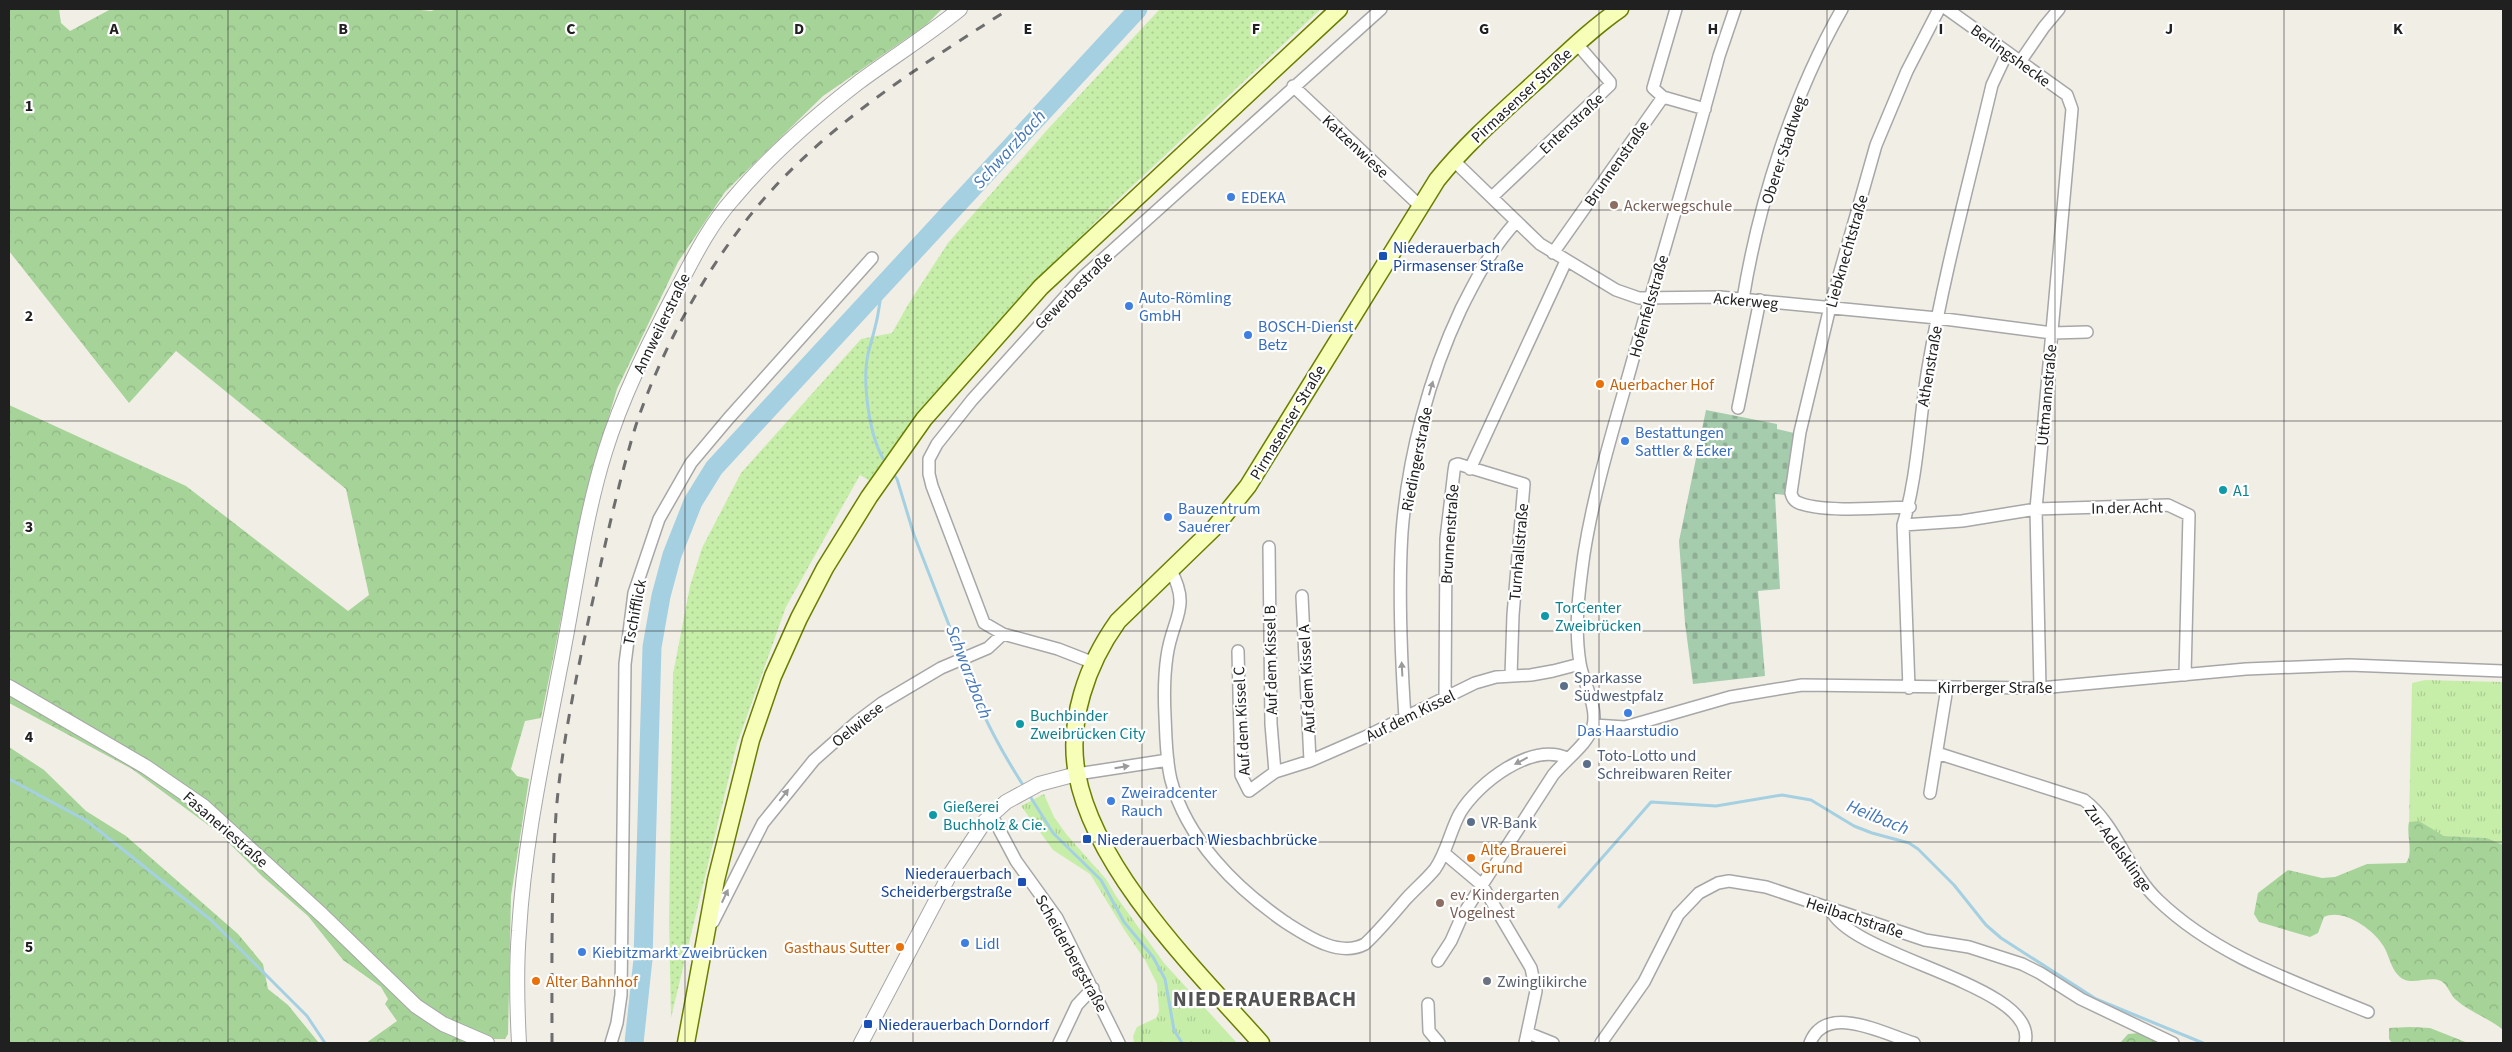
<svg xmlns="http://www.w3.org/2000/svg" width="2512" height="1052" viewBox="0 0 2512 1052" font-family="'Source Sans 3',sans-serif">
  <defs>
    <pattern id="grass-tufts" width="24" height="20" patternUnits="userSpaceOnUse" patternTransform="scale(1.25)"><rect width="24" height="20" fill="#c7eea9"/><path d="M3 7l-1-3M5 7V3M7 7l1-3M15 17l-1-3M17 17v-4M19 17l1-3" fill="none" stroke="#abcc91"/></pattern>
    <pattern id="forest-crowns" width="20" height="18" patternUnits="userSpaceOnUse" patternTransform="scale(1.25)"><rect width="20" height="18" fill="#a6d398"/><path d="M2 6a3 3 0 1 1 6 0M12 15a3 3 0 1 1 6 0" fill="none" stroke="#8fb583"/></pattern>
    <pattern id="cemetery-stones" width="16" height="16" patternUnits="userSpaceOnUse" patternTransform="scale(1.25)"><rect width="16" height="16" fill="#a6ccae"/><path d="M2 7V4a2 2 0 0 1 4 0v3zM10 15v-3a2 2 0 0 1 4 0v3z" fill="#8faf95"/></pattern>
    <pattern id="garden-dots" width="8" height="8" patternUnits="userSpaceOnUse" patternTransform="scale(1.25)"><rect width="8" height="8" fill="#c7eea9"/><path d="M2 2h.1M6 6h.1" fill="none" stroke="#abcc91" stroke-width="1.8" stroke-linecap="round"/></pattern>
  </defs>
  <rect width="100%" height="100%" fill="#f1eee6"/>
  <path fill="url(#grass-tufts)" d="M2425 680 2503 682V845L2487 838 2444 836 2409 822 2412 683Z
    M1044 794 1054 817 1067 835 1106 879 1116 896 1164 963 1237 1043H1134L1133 1036 1137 1027 1156 1018 1159 1011 1157 984 1145 960 1125 931 1090 874 1053 850 1021 806Z"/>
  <path fill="url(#forest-crowns)" d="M9 9H59L61 23 70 31 111 9H411L431 11 438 9H942L926 25 823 96 725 192 678 262 617 389 587 489 541 718 525 721 511 769 517 776 529 779 511 896 508 1034 505 1039H466L462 1043H366L397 1021 385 1004 388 999 381 987 343 960 308 916 263 877 219 833 132 769 9 703V405L186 486 348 611 369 595 346 489 176 351 129 403 9 251Z
    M9 747 44 770 86 811 126 836 238 934 263 964 268 989 288 1005 319 1043H9Z
    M2419 821 2444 836 2487 838 2503 845V1030C2489 1018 2469 1012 2455 999 2450 994 2448 985 2441 981 2428 975 2409 988 2398 975 2390 967 2389 953 2382 944 2372 929 2343 908 2324 917L2318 933 2310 937 2259 922 2254 914 2258 893 2288 870 2322 878 2335 877 2367 864 2406 863C2414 853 2406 835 2409 822Z
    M2410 1027 2430 1028 2468 1043H2392L2389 1039V1028Z
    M2139 1033 2163 1043H2120L2128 1034Z"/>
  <path fill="url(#cemetery-stones)" d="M1706 410 1777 424V429L1794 433 1785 495 1775 494 1780 589 1758 591 1765 676 1693 684 1685 623 1679 541Z"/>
  <path fill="url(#garden-dots)" d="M1160 9H1321L1110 207 970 352 872 482 860 475 786 607 737 744 671 1018 669 921 673 674 690 586 702 548 741 473 861 339 892 333 909 303 948 243 1047 130Z"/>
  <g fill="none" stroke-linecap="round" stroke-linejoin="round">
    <path stroke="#a4d0e2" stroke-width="3" d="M881 289C880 313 874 331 868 354 862 382 869 439 886 463
      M892 472 897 479 914 535 961 656
      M963 662C977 707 999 748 1025 788
      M9 779 87 821 211 920 307 1016 325 1043
      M1028 793 1053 833 1101 880 1124 922 1153 957 1165 979 1174 1030 1182 1043
      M1559 907 1651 802 1716 806 1782 795 1811 800 1854 826 1872 833 1909 843 1918 849 1954 885 1986 925 2001 938 2096 999 2203 1043"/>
    <path stroke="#a4d0e2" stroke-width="19" d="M634 1043 643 959 652 647 661 596 672 555 693 502 714 468 1138 9"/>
    <g stroke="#a7a7a7" stroke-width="14">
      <path id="minor" d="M1676 9 1653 88 1663 97 1705 109
        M1947 9 2067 95 2072 109 2036 509 2040 688
        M2020 62 2044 27 2059 9
        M1293 86 1419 205
        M1453 160 1540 244 1616 290 1639 298 1720 297 1937 318 2052 333 2087 332
        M1492 197 1610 85V82L1577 44
        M1553 253 1663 97
        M1743 299C1759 201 1793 95 1842 9
        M1738 408 1760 300
        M1470 469 1566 261
        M1910 507C1883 508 1819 513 1797 502 1793 500 1792 497 1791 493L1800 432 1830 307 1876 145 1907 71 1939 9
        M1903 525 1962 521 2036 509 2168 505 2189 515 2185 675
        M1269 547 1271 724 1275 772
        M1170 569C1192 608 1172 618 1167 656 1164 676 1164 696 1165 716 1166 737 1166 760 1171 780 1187 840 1236 888 1285 922 1307 936 1339 958 1365 944 1380 930 1393 914 1406 899 1415 889 1426 880 1435 869 1447 852 1450 831 1460 813 1478 783 1531 742 1567 758
        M1302 596 1310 761
        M1238 651 1241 775 1249 791 1275 772 1310 761 1365 737 1475 683 1496 677 1531 675 1553 671 1580 664
        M1094 663 1058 649 1003 634 984 623 932 486 929 474V459L937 444 972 400 1083 277 1381 9
        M1909 688 1903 525C1918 475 1919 420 1928 368 1944 273 1970 179 1992 85L2007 53
        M1445 698 1446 539 1454 471 1455 465 1458 464 1524 484 1513 615 1511 676
        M1405 718C1401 657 1398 594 1402 532 1408 456 1429 377 1461 309 1477 277 1492 248 1516 222
        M1594 725 1625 727 1730 697 1802 685 2040 688 2246 669 2349 665 2503 671
        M1937 753 2084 800C2117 825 2128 872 2158 900 2216 956 2295 982 2368 1012
        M1077 774 1168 760
        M1930 793 1947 688
        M991 814 1016 861 1057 918 1119 1043
        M1444 853 1482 885 1531 968 1536 991 1525 1043
        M1831 910C1852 958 2040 985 2025 1043
        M713 922 763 823 814 760 858 721 882 703 941 668 988 648 1003 634
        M1438 961 1451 941 1462 916 1553 775C1565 760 1589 743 1593 726 1598 706 1583 683 1580 663 1574 627 1579 590 1584 554 1594 491 1613 430 1630 370 1659 265 1691 161 1719 56L1735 9
        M1428 1004 1429 1031 1439 1043
        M1528 1033 1553 1043
        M611 1043 617 1023 621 995 625 664 634 593 659 519 691 463 728 419 872 258
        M1059 1043 1077 1005 1093 988
        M1601 1043 1644 982 1678 915 1699 893 1718 883 1729 881 1766 887 1925 940 1969 947 2022 964 2040 973 2081 999 2173 1043
        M1810 1043C1826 1002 1884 1034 1914 1043"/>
    </g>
    <g stroke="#a7a7a7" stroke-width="16">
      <path id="tertiary" d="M9 687 146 767 203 806 322 915 416 1006 443 1024 487 1043
        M519 1043C517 1006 516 968 519 931 524 844 543 758 559 673 574 600 583 523 605 452 622 397 648 345 674 295 692 261 708 227 733 199 769 156 815 116 859 82 893 57 928 35 960 9
        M861 1043 949 876 985 821 1006 802 1039 784 1077 774"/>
    </g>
    <g stroke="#6a7f00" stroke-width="19">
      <path id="secondary" d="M686 1043 716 880 751 740 773 676 799 618 825 568 869 497 924 419 1041 287 1339 9
        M1261 1043C1197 971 1095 871 1077 774 1067 721 1087 664 1118 621L1215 527 1248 486 1437 180C1465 145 1499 115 1532 85 1561 59 1588 31 1620 9"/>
    </g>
    <use href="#minor" stroke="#fff" stroke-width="11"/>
    <use href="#tertiary" stroke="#fff" stroke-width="14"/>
    <use href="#secondary" stroke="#f6feb8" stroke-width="16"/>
    <path stroke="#6e6e6e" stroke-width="3" stroke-dasharray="10 10" stroke-linecap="butt" d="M552 1043C552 967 551 890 556 814 561 748 576 678 590 613 604 550 617 487 636 425 663 344 713 255 770 192 838 117 925 63 1009 9"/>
  </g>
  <defs><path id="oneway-solid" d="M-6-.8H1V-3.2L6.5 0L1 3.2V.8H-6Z" transform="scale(1.25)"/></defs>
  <g fill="#9b9b9b">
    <use href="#oneway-solid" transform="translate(1431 388) rotate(-74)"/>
    <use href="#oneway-solid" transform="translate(1402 669) rotate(-93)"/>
    <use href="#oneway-solid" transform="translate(1521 761) rotate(152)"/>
    <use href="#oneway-solid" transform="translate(1122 767) rotate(-9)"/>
    <use href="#oneway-solid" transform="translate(784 795) rotate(-52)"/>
    <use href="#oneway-solid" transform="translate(725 896) rotate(-65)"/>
  </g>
  <path fill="none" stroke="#202020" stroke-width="1" stroke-opacity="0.55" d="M228 9V1043M457 9V1043M685 9V1043M913 9V1043M1142 9V1043M1370 9V1043M1599 9V1043M1827 9V1043M2055 9V1043M2284 9V1043M9 210H2503M9 421H2503M9 631H2503M9 842H2503"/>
  <g fill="#3f7fe0" stroke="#fff" stroke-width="2">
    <circle cx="1231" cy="197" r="5"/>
    <circle cx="1129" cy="306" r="5"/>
    <circle cx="1248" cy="335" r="5"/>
    <circle cx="1625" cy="441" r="5"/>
    <circle cx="1168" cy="517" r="5"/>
    <circle cx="1628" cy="713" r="5"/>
    <circle cx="1111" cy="801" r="5"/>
    <circle cx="965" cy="943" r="5"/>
    <circle cx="582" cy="952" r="5"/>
  </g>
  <g fill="#8d6e63" stroke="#fff" stroke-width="2">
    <circle cx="1614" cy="205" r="5"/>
    <circle cx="1440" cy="903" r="5"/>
  </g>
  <g fill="#1a4fb4" stroke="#fff" stroke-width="2">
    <rect x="1378" y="251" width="10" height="10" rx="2.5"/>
    <rect x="1082" y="834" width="10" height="10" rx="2.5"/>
    <rect x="1017" y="877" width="10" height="10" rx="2.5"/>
    <rect x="863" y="1019" width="10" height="10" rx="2.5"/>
  </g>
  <g fill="#e8710a" stroke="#fff" stroke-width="2">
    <circle cx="1600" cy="384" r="5"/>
    <circle cx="1471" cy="858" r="5"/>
    <circle cx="900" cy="947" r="5"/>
    <circle cx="536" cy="981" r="5"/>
  </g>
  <g fill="#0f9aa8" stroke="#fff" stroke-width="2">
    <circle cx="2223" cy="490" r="5"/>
    <circle cx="1545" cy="616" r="5"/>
    <circle cx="1020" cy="724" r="5"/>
    <circle cx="933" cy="815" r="5"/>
  </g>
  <g fill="#5c6f8a" stroke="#fff" stroke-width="2">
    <circle cx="1564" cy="686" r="5"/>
    <circle cx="1587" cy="764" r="5"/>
    <circle cx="1471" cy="822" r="5"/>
  </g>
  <circle fill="#6b7280" stroke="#fff" stroke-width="2" cx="1487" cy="981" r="5"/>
  <g text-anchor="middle" stroke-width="4.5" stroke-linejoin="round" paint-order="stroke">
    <g font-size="16" fill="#202020" stroke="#fff">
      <text transform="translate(2011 55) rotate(36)" y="6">Berlingshecke</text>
      <text transform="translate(1521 95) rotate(-43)" y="6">Pirmasenser Straße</text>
      <text transform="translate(1571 123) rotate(-43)" y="6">Entenstraße</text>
      <text transform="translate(1356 146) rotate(43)" y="6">Katzenwiese</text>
      <text transform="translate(1783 150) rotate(-72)" y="6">Oberer Stadtweg</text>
      <text transform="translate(1616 163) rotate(-55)" y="6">Brunnenstraße</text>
      <text transform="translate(1846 251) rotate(-74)" y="6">Liebknechtstraße</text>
      <text transform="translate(1073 290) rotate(-45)" y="6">Gewerbestraße</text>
      <text transform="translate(1746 300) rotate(5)" y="6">Ackerweg</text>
      <text transform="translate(1648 306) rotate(-74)" y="6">Hofenfelsstraße</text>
      <text transform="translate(661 323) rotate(-64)" y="6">Annweilerstraße</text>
      <text transform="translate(1929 366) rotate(-80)" y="6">Athenstraße</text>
      <text transform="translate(2046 395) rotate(-85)" y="6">Uttmannstraße</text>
      <text transform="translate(1287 422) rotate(-59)" y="6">Pirmasenser Straße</text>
      <text transform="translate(1416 459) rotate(-79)" y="6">Riedingerstraße</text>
      <text transform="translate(2127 507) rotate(-1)" y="6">In der Acht</text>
      <text transform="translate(1449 534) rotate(-86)" y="6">Brunnenstraße</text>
      <text transform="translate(1518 552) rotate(-85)" y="6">Turnhallstraße</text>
      <text transform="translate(634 612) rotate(-79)" y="6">Tschifflick</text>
      <text transform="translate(1270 660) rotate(-91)" y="6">Auf dem Kissel B</text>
      <text transform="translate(1306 679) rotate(-93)" y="6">Auf dem Kissel A</text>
      <text x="1995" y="693">Kirrberger Straße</text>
      <text transform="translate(1410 715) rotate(-26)" y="6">Auf dem Kissel</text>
      <text transform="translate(1241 721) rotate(-93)" y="6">Auf dem Kissel C</text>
      <text transform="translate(857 724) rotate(-39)" y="6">Oelwiese</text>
      <text transform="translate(226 829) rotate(41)" y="6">Fasaneriestraße</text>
      <text transform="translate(2119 848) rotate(54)" y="6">Zur Adelsklinge</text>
      <text transform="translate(1855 917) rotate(18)" y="6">Heilbachstraße</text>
      <text transform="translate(1072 953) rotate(61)" y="6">Scheiderbergstraße</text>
    </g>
    <g font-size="16" fill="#366cbe" stroke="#fff" text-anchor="start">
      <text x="1241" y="203">EDEKA</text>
      <text x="1139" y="303">Auto-Römling<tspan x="1139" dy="18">GmbH</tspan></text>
      <text x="1258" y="332">BOSCH-Dienst<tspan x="1258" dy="18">Betz</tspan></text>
      <text x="1635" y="438">Bestattungen<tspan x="1635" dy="18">Sattler &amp; Ecker</tspan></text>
      <text x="1178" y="514">Bauzentrum<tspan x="1178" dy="18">Sauerer</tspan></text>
      <text x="1628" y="736" text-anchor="middle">Das Haarstudio</text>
      <text x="1121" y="798">Zweiradcenter<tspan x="1121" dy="18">Rauch</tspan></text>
      <text x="975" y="949">Lidl</text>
      <text x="592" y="958">Kiebitzmarkt Zweibrücken</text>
    </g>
    <g font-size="16" fill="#785e54" stroke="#fff" text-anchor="start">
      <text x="1624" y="211">Ackerwegschule</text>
      <text x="1450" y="900">ev. Kindergarten<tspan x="1450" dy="18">Vogelnest</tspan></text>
    </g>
    <g font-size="16" fill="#164399" stroke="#fff" text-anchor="start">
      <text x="1393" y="253">Niederauerbach<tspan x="1393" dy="18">Pirmasenser Straße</tspan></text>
      <text x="1097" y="845">Niederauerbach Wiesbachbrücke</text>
      <text x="1012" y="879" text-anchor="end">Niederauerbach<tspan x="1012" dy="18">Scheiderbergstraße</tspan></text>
      <text x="878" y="1030">Niederauerbach Dorndorf</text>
    </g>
    <g font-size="16" fill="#c56008" stroke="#fff" text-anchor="start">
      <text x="1610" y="390">Auerbacher Hof</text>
      <text x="1481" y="855">Alte Brauerei<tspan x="1481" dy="18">Grund</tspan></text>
      <text x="890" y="953" text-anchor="end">Gasthaus Sutter</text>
      <text x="546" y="987">Alter Bahnhof</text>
    </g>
    <g font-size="16" fill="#0d838f" stroke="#fff" text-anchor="start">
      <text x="2233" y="496">A1</text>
      <text x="1555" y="613">TorCenter<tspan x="1555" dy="18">Zweibrücken</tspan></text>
      <text x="1030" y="721">Buchbinder<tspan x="1030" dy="18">Zweibrücken City</tspan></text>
      <text x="943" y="812">Gießerei<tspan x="943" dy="18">Buchholz &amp; Cie.</tspan></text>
    </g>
    <g font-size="16" fill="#4e5e75" stroke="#fff" text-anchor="start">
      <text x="1574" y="683">Sparkasse<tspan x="1574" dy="18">Südwestpfalz</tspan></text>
      <text x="1597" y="761">Toto-Lotto und<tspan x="1597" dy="18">Schreibwaren Reiter</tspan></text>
      <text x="1481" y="828">VR-Bank</text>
    </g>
    <g font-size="16" fill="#5b616d" stroke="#fff" text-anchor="start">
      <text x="1497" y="987">Zwinglikirche</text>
    </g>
    <g font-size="18" font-style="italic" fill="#4578b8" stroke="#fff">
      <text transform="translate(1009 149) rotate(-48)" y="6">Schwarzbach</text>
      <text transform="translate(969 672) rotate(69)" y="6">Schwarzbach</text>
      <text transform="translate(1878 817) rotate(22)" y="6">Heilbach</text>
    </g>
    <g font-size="21" font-weight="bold" letter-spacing="1" fill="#535353" stroke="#fff">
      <text x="1265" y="1006">NIEDERAUERBACH</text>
    </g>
  </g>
  <g font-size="16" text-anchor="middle" font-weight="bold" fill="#202020" stroke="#fff" stroke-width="4.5" stroke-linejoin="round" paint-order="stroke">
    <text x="114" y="34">A</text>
    <text x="343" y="34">B</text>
    <text x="571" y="34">C</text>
    <text x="799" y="34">D</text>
    <text x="1028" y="34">E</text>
    <text x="1256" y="34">F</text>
    <text x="1484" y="34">G</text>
    <text x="1713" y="34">H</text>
    <text x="1941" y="34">I</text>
    <text x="2169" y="34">J</text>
    <text x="2398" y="34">K</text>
    <text x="29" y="111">1</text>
    <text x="29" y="321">2</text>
    <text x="29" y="532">3</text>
    <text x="29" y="742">4</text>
    <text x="29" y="952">5</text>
  </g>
  <rect width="2512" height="1052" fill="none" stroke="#202020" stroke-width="20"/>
</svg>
